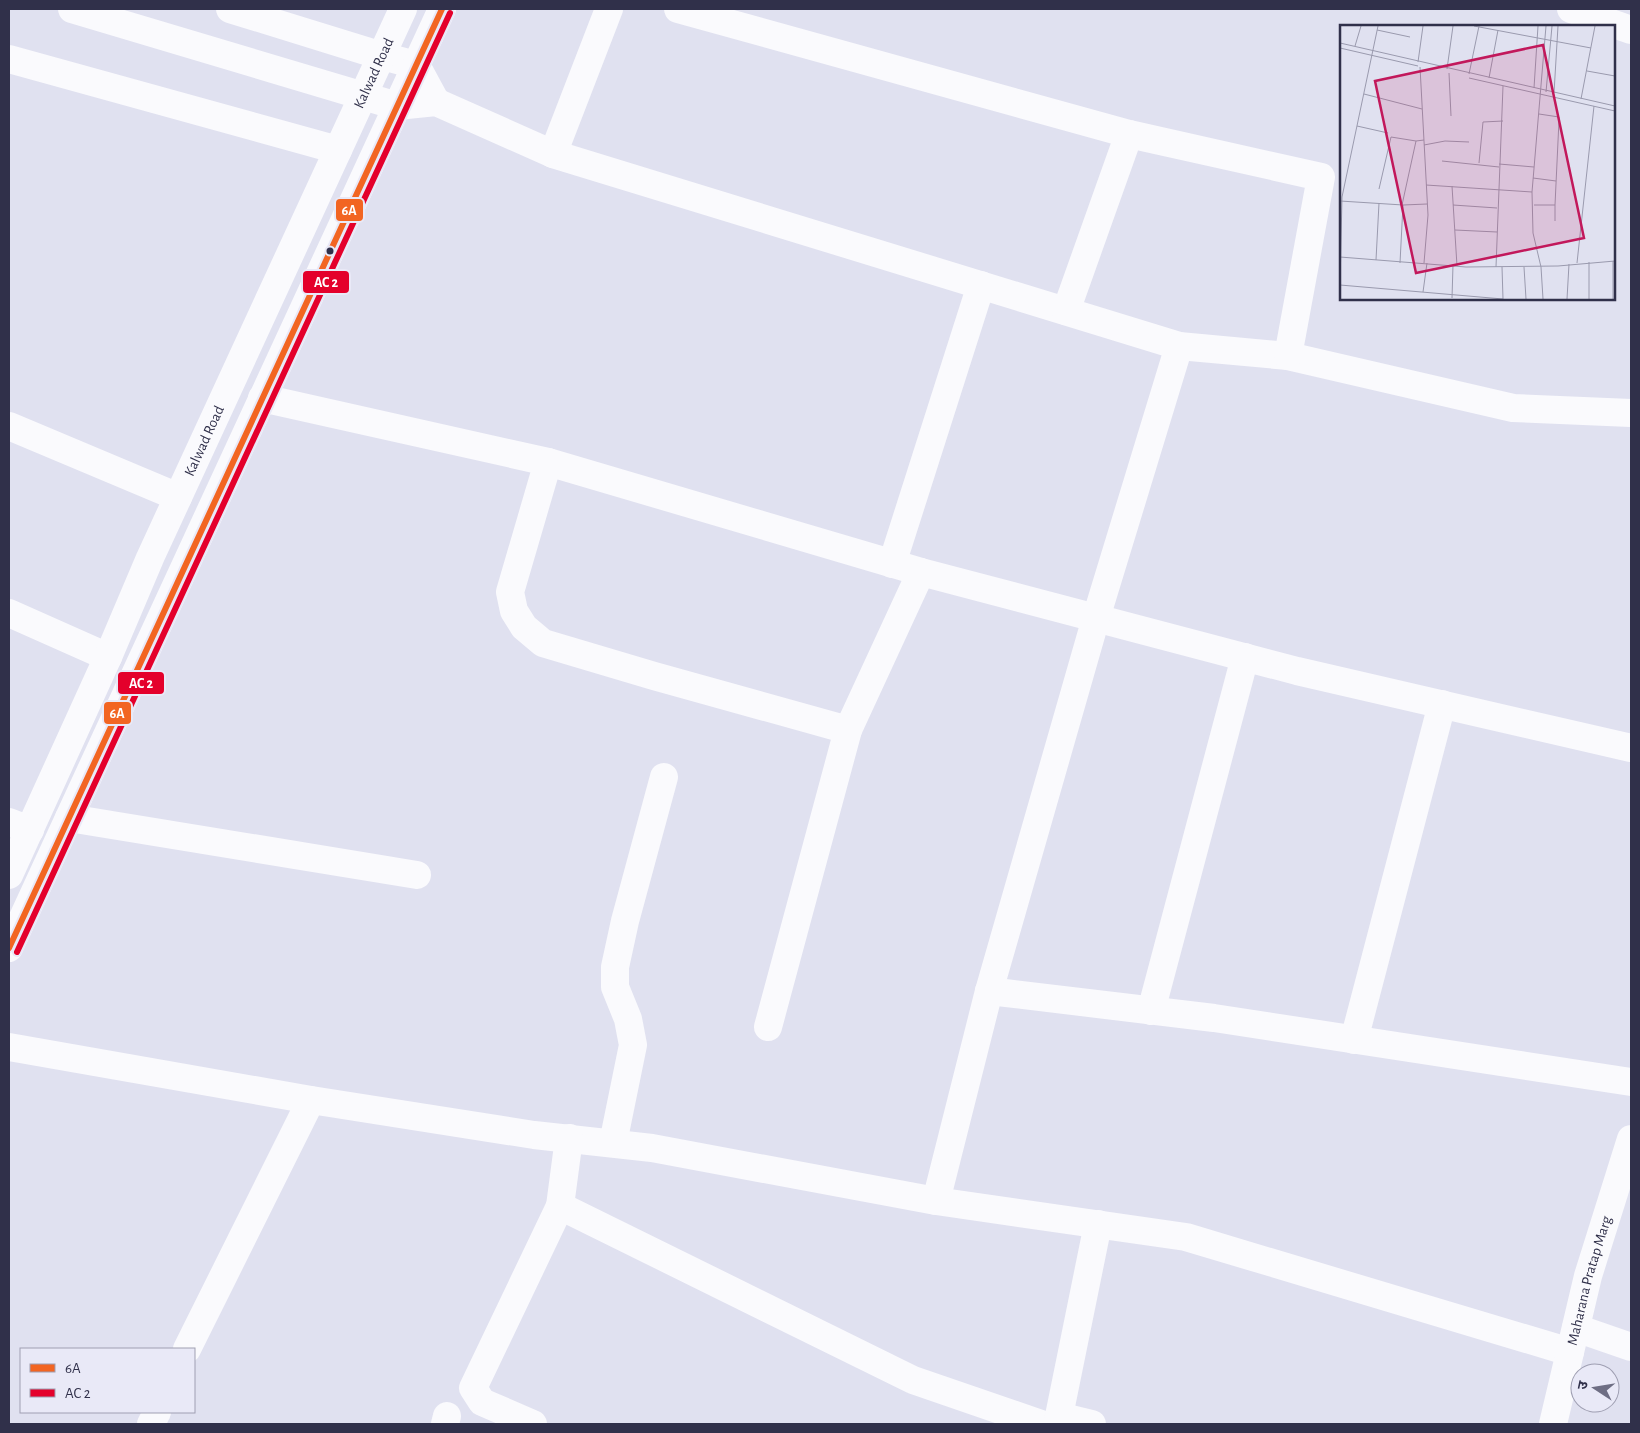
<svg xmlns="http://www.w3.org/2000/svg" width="1640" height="1433" viewBox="0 0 1640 1433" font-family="'Alegreya Sans','Noto Sans Devanagari',sans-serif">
  <rect width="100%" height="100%" fill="#e0e1f0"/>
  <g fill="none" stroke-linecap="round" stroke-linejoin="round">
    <g stroke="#fafafd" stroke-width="28">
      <path d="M72 9 397 106 436 102 553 154 1179 346 1288 356 1513 408 1631 413"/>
      <path d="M230 9 382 56 416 65 436 102"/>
      <path d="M678 9 1129 134 1321 177 1288 356"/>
      <path d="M1571 9 1631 30"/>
      <path d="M9 59 338 150"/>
      <path d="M553 154 609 9"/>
      <path d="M1066 311 1129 134"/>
      <path d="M262 398 548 462 921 572 1297 671 1631 748"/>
      <path d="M9 426 178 497"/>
      <path d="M548 462 510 592 514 611 524 627 543 643 654 676 848 730"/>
      <path d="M892 564 981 285"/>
      <path d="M9 613 108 657"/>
      <path d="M69 818 417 875"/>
      <path d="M9 822 30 830"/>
      <path d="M989 991 1214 1018 1631 1082"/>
      <path d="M1151 1011 1245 657"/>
      <path d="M768 1027 848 730 921 572"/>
      <path d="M1354 1040 1442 704"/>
      <path d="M9 1047 311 1100 534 1135 652 1148 936 1201 1186 1237 1570 1352"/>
      <path d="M569 1138 560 1206 913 1380 1041 1424"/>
      <path d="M613 1143 633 1045 628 1019 615 987V967L625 921 664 777"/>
      <path d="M936 1201 989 991 1096 618 1179 346"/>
      <path d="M1576 1328 1631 1347"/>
      <path d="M187 1349 311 1100"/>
      <path d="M1059 1416 1098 1224"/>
      <path d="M151 1424 157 1412"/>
      <path d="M445 1424 447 1416"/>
      <path d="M533 1424 482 1402 473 1388 560 1206"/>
      <path d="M1057 1424 1059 1416 1092 1424"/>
      <path id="s1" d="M1553 1424 1588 1276 1631 1139"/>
    </g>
    <g stroke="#fafafd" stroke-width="28">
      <path id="s2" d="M9 875 108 657 150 558 403 9"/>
      <path d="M9 948 442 9"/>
    </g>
    <g stroke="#e9e9f7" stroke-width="10">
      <path id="bus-1" d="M9 948 442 9"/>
    </g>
    <g stroke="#e9e9f7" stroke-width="10">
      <path id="bus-2" d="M17 952 450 13"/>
    </g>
    <use href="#bus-1" stroke="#f26522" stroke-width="6"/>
    <use href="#bus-2" stroke="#e4002b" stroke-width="6"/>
  </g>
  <circle fill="#30304a" stroke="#e9e9f7" stroke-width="2" cx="330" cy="251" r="4.5"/>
  <g text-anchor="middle" stroke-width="4" stroke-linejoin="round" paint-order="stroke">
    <g font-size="15" fill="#30304a" stroke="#e9e9f7">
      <text dy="5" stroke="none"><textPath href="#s2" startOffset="881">Kalwad Road</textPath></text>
      <text dy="5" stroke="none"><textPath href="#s2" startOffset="476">Kalwad Road</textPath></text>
      <text dy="5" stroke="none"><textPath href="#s1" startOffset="148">Maharana Pratap Marg</textPath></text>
    </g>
  </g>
  <g transform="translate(1340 25)">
    <rect width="275" height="275" fill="#e0e1f0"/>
    <path fill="none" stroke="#9a9aae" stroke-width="1" d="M134 1 251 23M37 5 70 12M0 18 275 81M15 21 21 1M0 23 78 41M78 37 83 1M80 42 88 190 84 238M107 44 113 1M247 46 275 51M109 48 111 91M129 49 139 1M129 53 275 86M149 53 158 5M194 63 198 1M206 67 212 1M214 68 218 1M24 69 82 84M241 74 255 1M17 101 48 108M84 120 105 116 129 117M102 136 159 142M139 138 143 97 163 96M159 139 194 142M193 153 216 156M86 160 192 167M112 161 117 241M39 164 51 112 76 116M0 176 63 180 60 238M62 180 76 116 84 115M63 180 87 179M113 180 157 183M194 180H215L219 95V92L199 89M215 196V180M115 205 157 207M0 232 126 242 218 241 275 236M36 235 39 178M273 236V274M237 238 254 81M156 242 163 61M162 242 163 274M184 242 186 274M0 260 2 172 38 1M0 260 163 274M83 267 87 238M112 273 113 240M203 274 201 242 193 208 192 167 206 1M227 274 229 239M249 274V237"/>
    <path fill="#c2185b" fill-opacity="0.15" stroke="#c2185b" stroke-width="2.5" d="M203 20 244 213 76 248 35 56Z"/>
    <rect width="275" height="275" fill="none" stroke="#30304a" stroke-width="2.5"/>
  </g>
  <g stroke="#e9e9f7" stroke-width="2">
    <rect x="335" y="198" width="29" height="24" rx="5" fill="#f26522"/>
    <rect x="302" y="270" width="48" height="24" rx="5" fill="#e4002b"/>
    <rect x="117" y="671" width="48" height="24" rx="5" fill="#e4002b"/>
    <rect x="103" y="701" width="29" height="24" rx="5" fill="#f26522"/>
  </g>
  <g font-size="14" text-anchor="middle" font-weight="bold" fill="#fff">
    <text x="349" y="215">6A</text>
    <text x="326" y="287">AC 2</text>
    <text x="141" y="688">AC 2</text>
    <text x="117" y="718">6A</text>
  </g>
  <rect width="1640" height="1433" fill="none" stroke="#30304a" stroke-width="20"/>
  <rect x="20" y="1348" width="175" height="65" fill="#e9e9f7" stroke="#9f9fb2"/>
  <rect x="30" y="1364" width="25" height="8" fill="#f26522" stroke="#9f9fb2"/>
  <text x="65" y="1373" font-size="15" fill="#30304a">6A</text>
  <rect x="30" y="1389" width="25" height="8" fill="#e4002b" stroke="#9f9fb2"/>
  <text x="65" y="1398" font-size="15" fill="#30304a">AC 2</text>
  <g transform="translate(1595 1388) rotate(282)"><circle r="24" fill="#e9e9f7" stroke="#9f9fb2"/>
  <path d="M0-4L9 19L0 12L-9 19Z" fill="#6e6e84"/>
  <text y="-8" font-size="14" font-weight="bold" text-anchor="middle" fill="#30304a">उ</text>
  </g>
</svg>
